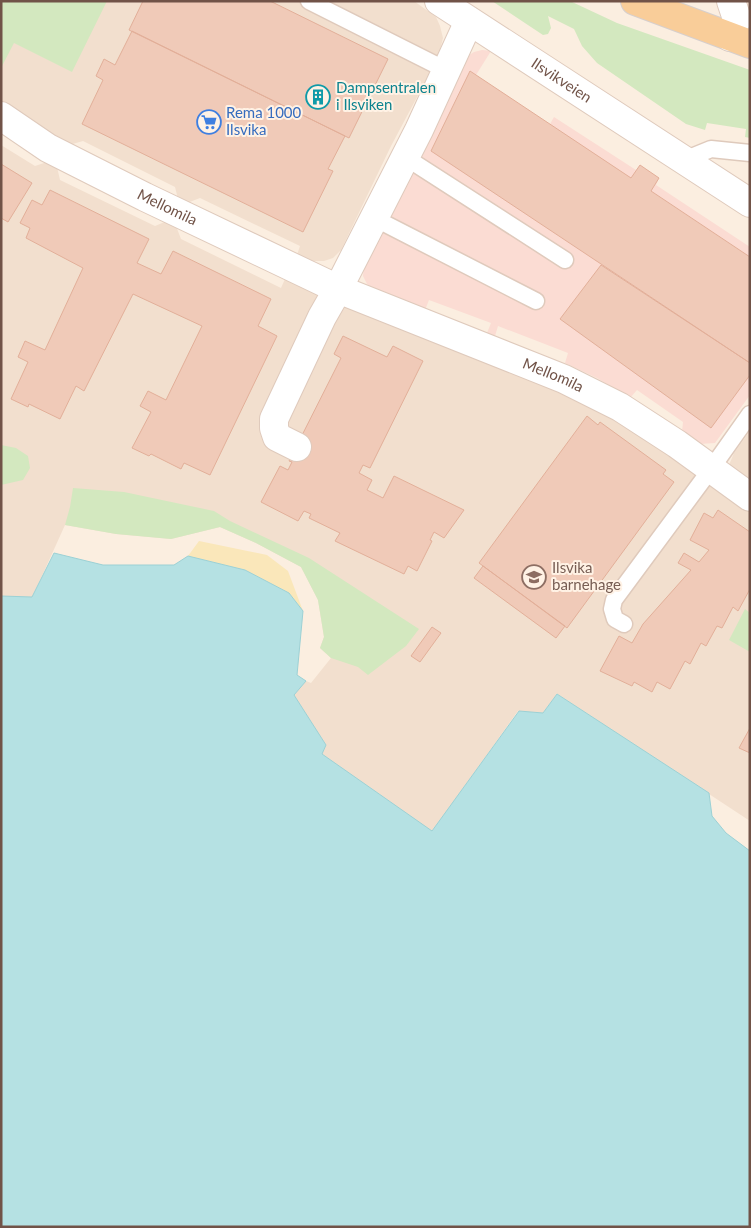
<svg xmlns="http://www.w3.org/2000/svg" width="751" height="1228" viewBox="0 0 751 1228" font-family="Lato,sans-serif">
  <rect width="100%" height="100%" fill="#fbeee0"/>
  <path fill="#f2dfce" d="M1 1H414L436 17 440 26 443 38 440 50 424 84 391 146 341 250 333 258 324 261H314L297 255 300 246 200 198 187 203 178 199 175 187 83 141 69 145 1 101Z
    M1 145 35 166 47 162 57 167 60 180 155 226 167 221 176 226 181 239 281 288 285 279 376 319 534 380 579 399 617 420 750 511V821L557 694 543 713 518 711 432 832 322 754 326 745 294 695 306 681 311 683 331 658 320 648 324 637 318 600 301 567 256 543 220 527 171 539 116 534 65 525 32 598 1 596Z
    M750 431V475L747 479 729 465 734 453Z"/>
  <path fill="#fbdcd3" d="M482 50 491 51 476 75 550 124 554 117 636 170 640 165 659 178 656 185 750 247V395L715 443 700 444 682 432 683 422 637 390 630 398 597 378 565 363 568 353 498 326 495 336 487 333 491 323 429 300 425 310 372 288 367 284 363 276 364 267 466 57 474 52Z"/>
  <path fill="#d3e8bf" d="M1 1H107L72 72 14 43 1 68Z
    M492 1H570L617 23 750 70V138L745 137 746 129 707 123 705 130 686 124 597 63 582 46 574 29 548 16 551 28 548 34 543 35Z
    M1 445 16 448 28 456 30 468 23 480 1 485Z
    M73 488 124 492 214 511 230 521 309 558 419 629 406 646 368 675 358 667 331 658 320 648 324 637 318 600 301 567 256 543 220 527 171 539 116 534 65 525 70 507Z
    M745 609 750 613V652L729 640Z"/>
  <path fill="#fae7ba" d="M199 541 267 555 288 571 303 611 289 593 245 570 188 556Z"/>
  <path fill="#b5e1e3" stroke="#9cd1d5" d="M54 553 103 565H174L188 556 245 570 289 593 303 611 297 675 306 681 294 695 326 745 322 754 432 831 519 711 543 713 557 694 709 793 712 816 726 833 750 851V1227H1V596L32 597Z"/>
  <path fill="#f0cab8" stroke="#e2af99" d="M143 1H270L388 59 349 138 129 30Z
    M132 31 345 136 328 169 333 171 303 232 82 124 103 80 96 76 104 59 115 65Z
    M470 71 631 178 640 165 659 178 651 191 750 257V363L431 151Z
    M1 164 32 183 8 222 1 218Z
    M50 190 149 239 137 263 161 274 173 251 271 299 258 326 277 336 210 475 184 463 181 469 151 454 149 456 132 448 151 412 140 406 148 391 166 400 202 326 133 294 84 391 76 386 60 419 29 404 28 407 11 399 28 362 18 357 25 341 45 350 83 268 26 238 30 228 20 223 32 200 42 205Z
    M601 265 750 363V375L711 428 560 319Z
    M343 336 387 357 393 346 423 361 370 468 363 465 359 473 372 480 367 490 383 498 394 476 464 510 444 538 434 532 430 540 432 541 417 571 408 566 404 574 335 541 340 533 309 518 311 514 304 511 298 521 261 502 280 466 288 470 292 462 289 461 341 358 334 354Z
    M587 416 598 425 600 422 666 470 663 474 674 482 567 628 479 563Z
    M718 510 750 532V589L738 611 733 607 722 628 717 626 706 646 701 643 690 664 685 661 670 689 657 682 652 692 634 682 632 686 600 671 619 636 632 643 643 624 691 570 678 563 684 553 699 562 709 550 690 540 704 513 713 518Z
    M483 566 565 626 556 638 474 578Z
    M432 627 441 633 420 662 411 656Z
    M750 728V753L739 748Z"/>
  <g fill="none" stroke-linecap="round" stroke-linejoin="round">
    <g stroke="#dfcabc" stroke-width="19">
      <path id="service" d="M309 1 446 70
        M405 157 565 260
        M684 160 711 149 750 153
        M374 218 536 301
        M624 624 615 619 612 609 614 600 711 469 750 414"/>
    </g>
    <g stroke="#dfcabc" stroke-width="30">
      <g id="minor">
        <path id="s1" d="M439 1 750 203"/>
        <path d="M730 37 737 19 731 1"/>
        <path id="s2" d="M1 116 48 148 145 197 338 289 564 379 620 407 677 444 750 497"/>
        <path d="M297 447 277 437 274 428V419L322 317 338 289 419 130 469 21"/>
      </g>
    </g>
    <g stroke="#d7cfcc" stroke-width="30">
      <path id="primary" d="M635 1 750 44"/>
    </g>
    <use href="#service" stroke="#fff" stroke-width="16"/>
    <use href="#minor" stroke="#fff" stroke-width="28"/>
    <use href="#primary" stroke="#f9cd99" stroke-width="28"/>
  </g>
  <defs>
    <g id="building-ring" transform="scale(1.25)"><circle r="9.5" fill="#fff2e5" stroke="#0f9aa8" stroke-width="1.5"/><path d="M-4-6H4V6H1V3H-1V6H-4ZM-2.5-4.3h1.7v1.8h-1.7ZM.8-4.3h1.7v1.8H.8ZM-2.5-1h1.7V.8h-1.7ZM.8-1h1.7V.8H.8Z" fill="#0f9aa8"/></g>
    <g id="supermarket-ring" transform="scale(1.25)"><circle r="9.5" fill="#fff2e5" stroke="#3f7fe0" stroke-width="1.5"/><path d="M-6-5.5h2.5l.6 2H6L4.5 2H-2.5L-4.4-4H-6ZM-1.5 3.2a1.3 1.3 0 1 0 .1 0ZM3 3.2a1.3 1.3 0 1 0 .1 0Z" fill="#3f7fe0"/></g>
    <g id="school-ring" transform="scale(1.25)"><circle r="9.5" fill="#fff2e5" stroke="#8d6e63" stroke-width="1.5"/><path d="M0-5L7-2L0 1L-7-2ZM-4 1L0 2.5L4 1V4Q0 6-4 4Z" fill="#8d6e63"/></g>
  </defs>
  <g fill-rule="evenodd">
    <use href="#building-ring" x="318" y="97"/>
    <use href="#supermarket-ring" x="209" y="122"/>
    <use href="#school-ring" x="534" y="577"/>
  </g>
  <g text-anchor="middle" stroke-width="4" stroke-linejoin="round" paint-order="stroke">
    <g font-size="15" fill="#715348" stroke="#fff2e5">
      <text dy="5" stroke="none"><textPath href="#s1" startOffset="146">Ilsvikveien</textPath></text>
      <text dy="5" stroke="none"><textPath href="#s2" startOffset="190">Mellomila</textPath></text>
      <text dy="5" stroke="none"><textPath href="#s2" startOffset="611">Mellomila</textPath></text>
    </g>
    <g font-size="15" fill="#0d838f" stroke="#fff2e5" text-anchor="start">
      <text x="336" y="93">Dampsentralen<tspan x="336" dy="17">i Ilsviken</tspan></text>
    </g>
    <g font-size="15" fill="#366cbe" stroke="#fff2e5" text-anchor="start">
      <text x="226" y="118">Rema 1000<tspan x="226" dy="17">Ilsvika</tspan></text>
    </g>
    <g font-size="15" fill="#785e54" stroke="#fff2e5" text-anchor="start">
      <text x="552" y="573">Ilsvika<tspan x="552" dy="17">barnehage</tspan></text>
    </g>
  </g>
  <rect width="751" height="1228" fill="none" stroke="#715348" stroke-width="5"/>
</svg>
